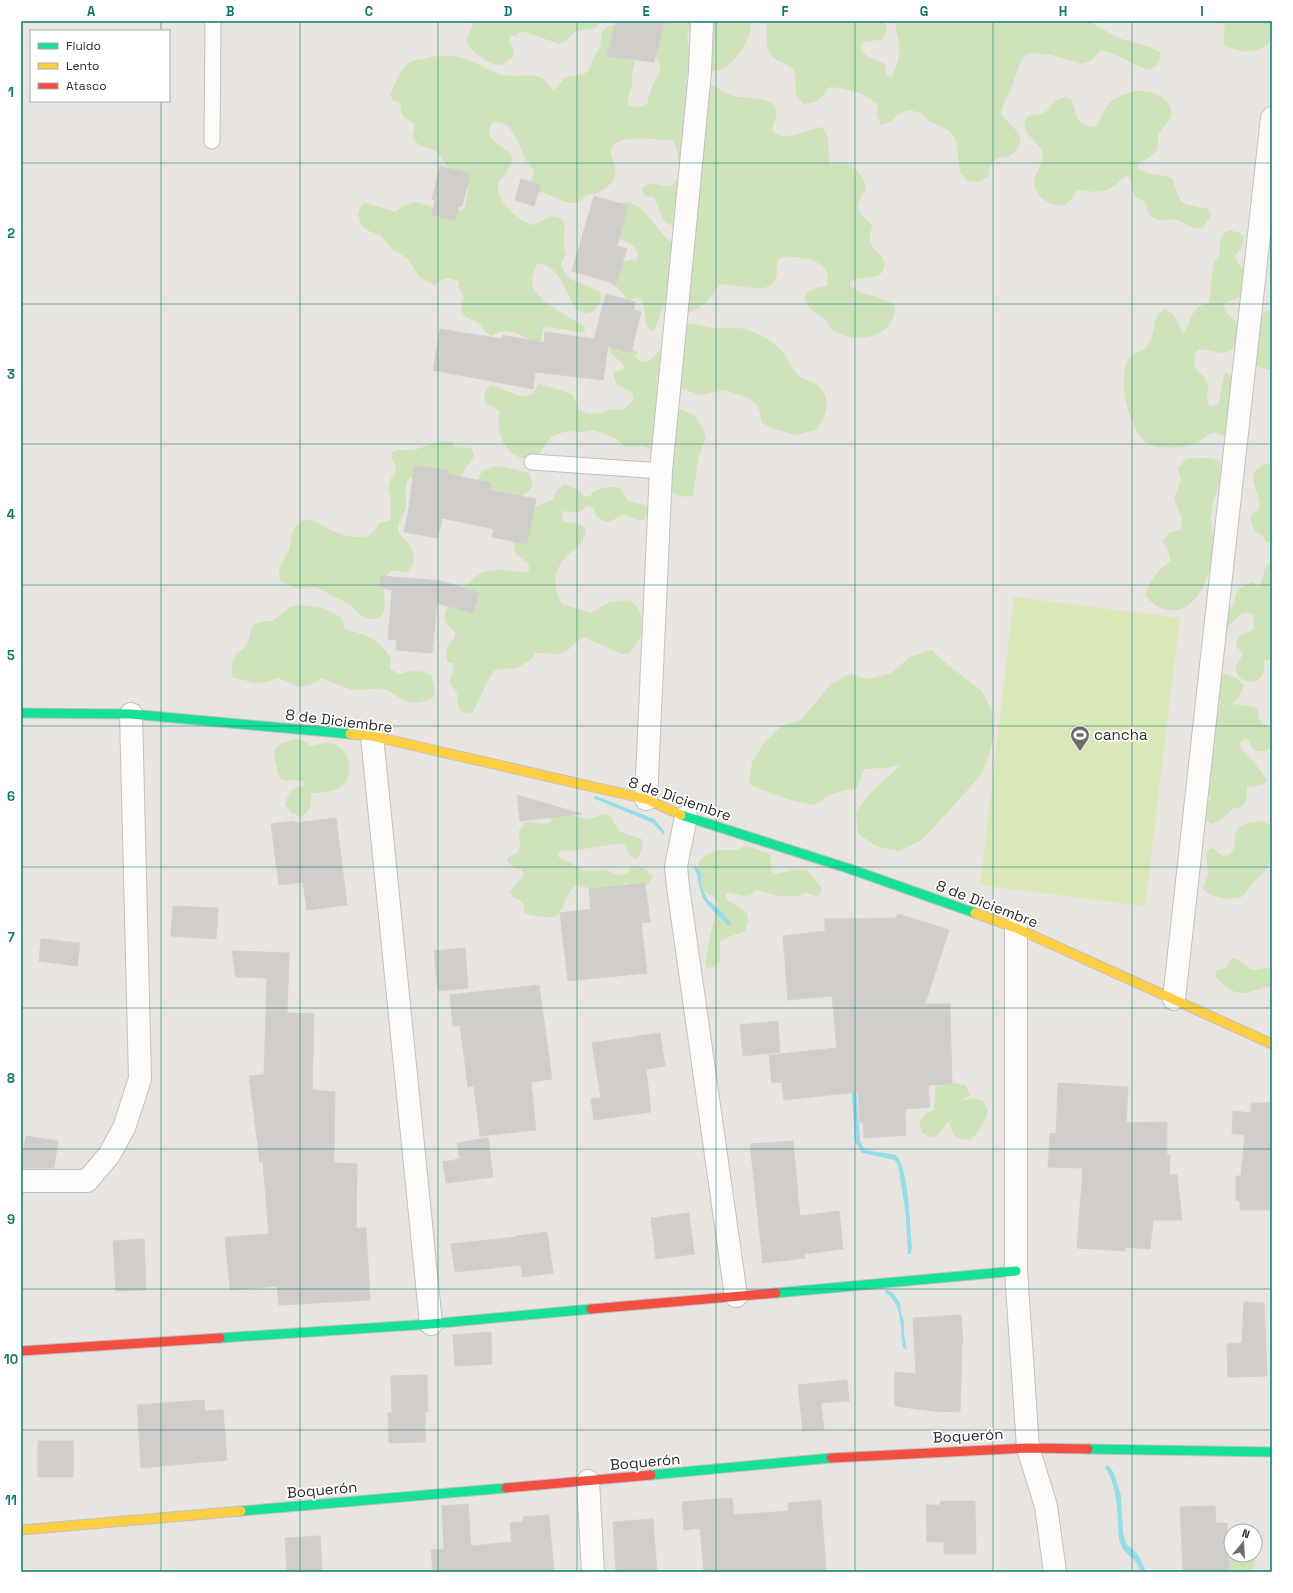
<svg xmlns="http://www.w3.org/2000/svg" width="1293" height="1593" viewBox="0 0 1293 1593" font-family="'Space Grotesk',sans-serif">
  <rect width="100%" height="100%" fill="#e8e4e0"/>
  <path fill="#cfe3ba" d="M473 21H599L598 26C591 31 584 28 577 31 569 34 570 42 559 44L526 32H520L516 36H510L509 41 514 51V56C509 60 504 65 498 65 490 65 468 50 467 42 467 34 474 29 473 21Z
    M658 21H695C687 30 684 42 692 52L706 21H751C752 40 733 70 713 71 703 72 700 65 689 70L686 76V87L693 88 709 83C718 87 725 94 734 96 745 99 775 95 776 111 777 117 773 124 772 130 784 145 806 129 821 127 832 136 827 151 830 165 845 157 863 171 866 187 865 192 861 196 859 202 854 212 866 219 873 225 871 230 869 236 870 241 872 251 886 254 884 267 881 283 860 274 850 282L851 287C864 296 883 295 895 307 895 338 857 344 835 332 830 329 829 324 826 320 822 316 817 314 813 311 809 308 806 303 804 299 808 288 817 288 827 286 834 260 801 256 782 257L777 261C776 268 779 274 775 280 767 297 732 282 718 285 714 296 698 313 685 312 678 311 671 308 664 306 658 314 660 324 653 331 640 326 649 309 640 298H634L629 301 622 292 609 282 607 277 622 262 637 259C641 243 622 240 611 237L617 204C644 195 654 232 673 243L675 227C659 221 661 210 654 197H649L644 195 642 190C651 175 663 192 673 184 683 177 678 151 674 141L668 140C654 140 629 135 616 143 599 155 632 171 603 190 598 193 593 193 588 195 583 197 581 202 576 203 561 205 549 190 535 192L529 184 534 173 533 168C517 156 519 119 493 122 478 141 508 145 513 158 511 162 509 167 507 172 504 177 498 180 498 187 497 202 519 221 532 225 545 222 549 211 563 220 567 231 561 243 566 255L561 262C565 286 586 281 601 293 603 307 587 321 575 308 573 306 572 302 571 300 564 286 558 269 541 263L536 265C535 270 532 276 532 281 532 300 570 317 584 326L585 333 548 327 543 329 541 341 536 344C522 335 508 325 491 336 482 331 484 328 478 323 475 320 470 320 466 317 459 312 460 303 464 297L458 287 459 282C449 276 443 277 435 285L420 278 407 258 392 249 380 235 369 231 361 225 358 214 362 204 367 203 395 212 405 205 416 202 450 213H456L465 207 468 189 459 182 436 151 419 145 412 137 415 126 413 122C405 119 400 115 401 106L398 102 393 101 390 95C394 86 399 72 406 65 411 60 417 60 423 59 441 55 454 54 472 61 481 65 489 71 499 74 513 78 530 72 542 78 548 81 549 87 554 90L566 77C571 75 579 76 584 74 592 70 591 62 595 55 596 53 599 50 600 47 603 35 597 32 612 25L617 26 635 63 632 74V85L627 101 630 106 640 107 647 104 649 94 660 70V65L653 50Z
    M767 21H883L885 23 887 28 883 39 862 43 860 49 868 57 885 64 887 75 891 78C896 68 901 55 899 43 898 36 894 29 896 21H1089L1118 38 1150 47 1161 53 1159 63 1150 70C1133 65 1118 54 1101 50L1093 59 1083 64 1051 55 1029 53 1021 61 1010 92 1004 103 1001 113C1007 123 1017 128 1021 139 1016 154 1013 157 997 158L990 165 988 176 979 182 968 181 960 173 956 140 949 131 929 121 921 113 909 110 899 114 891 122 881 125 876 115 878 105C866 93 846 88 829 87 821 99 818 103 803 104L796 96C795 89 796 81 795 74 792 62 775 64 769 52 765 43 767 31 767 21Z
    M1223 21H1272V40C1261 52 1248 54 1233 49 1228 47 1226 47 1223 42L1225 32Z
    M1137 91C1154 91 1169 96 1172 114L1170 119 1159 133 1157 150 1149 158 1138 163V168C1148 176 1160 174 1172 178L1180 200 1185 204 1208 209 1211 214 1206 224 1202 228 1196 229 1175 219 1160 221 1150 216 1144 201C1128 197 1135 185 1128 175 1122 177 1120 182 1115 185 1103 194 1093 192 1078 190L1068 203 1063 206C1048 204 1031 196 1035 178 1038 168 1043 161 1043 151L1026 132 1024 121 1027 117C1044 110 1042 120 1054 101L1066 97 1071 99C1078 114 1073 125 1094 127 1100 122 1101 117 1104 111 1110 98 1124 94 1137 91Z
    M1230 230 1240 233 1244 237 1242 247 1235 256 1237 262 1247 274C1246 282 1246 295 1238 298 1232 301 1229 299 1224 304 1225 315 1234 318 1240 325L1237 341 1231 351 1221 353 1199 349 1195 353V368L1206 379 1208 386 1207 397 1209 407 1219 403 1225 371 1234 379 1236 433C1232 434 1228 435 1224 435 1220 435 1216 432 1212 433 1205 436 1200 441 1194 444 1185 448 1170 448 1161 447 1157 447 1152 445 1149 444 1129 432 1117 380 1128 360 1133 351 1143 352 1147 346 1155 337 1153 321 1158 315 1159 313 1162 311 1165 309L1174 315 1183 334 1188 326 1191 316 1198 307 1209 302 1213 267 1215 261 1219 258C1221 246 1216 235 1230 230Z
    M1272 309V369L1268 370 1250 364 1258 319 1265 311Z
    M691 324C698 324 704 327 712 328 725 329 739 326 751 331 764 336 778 344 786 356 789 362 792 369 797 374 802 380 810 380 816 384 833 397 827 416 816 430L794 435 773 428 762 423 758 406 746 397 724 390 700 395 683 389 663 377H657C654 392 666 401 679 409 683 411 689 412 693 415 700 420 703 430 706 437L698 459 693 496C673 499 667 490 658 475 653 466 650 460 651 449L642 446 625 447 615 438 599 432 594 430 583 432 571 431 561 433 551 437 537 456C534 457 529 460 525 459 511 457 500 442 499 428 498 423 499 417 500 412L496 408 486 404 484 399 486 389 491 385 522 397 533 394 538 384 544 385 572 394 579 410C600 421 604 405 623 410L633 400V395C625 385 613 389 614 372L625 369C622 357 606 358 611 342L638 352 635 357C644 367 654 359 660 349 664 343 666 334 668 327Z
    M441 441 452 442 454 447 471 448C476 456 473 460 467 466 464 470 463 476 458 481 446 479 409 467 406 485 404 493 407 500 406 507 404 515 395 526 399 533 400 536 404 538 405 540 415 550 418 562 407 572L396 571H390C381 585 384 589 385 604 385 618 374 623 362 616 358 614 356 610 353 607 343 600 331 596 321 589L315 587 298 589 281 582C276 571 282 561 288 552 292 544 290 532 296 526 308 512 320 525 331 530 340 534 349 538 358 537 363 537 368 537 372 533 375 531 377 527 379 523L391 520V501L388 489 391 478 395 474 396 468 391 457 392 452 397 450H414Z
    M1198 458H1210L1220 461C1223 479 1213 497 1211 515 1210 523 1213 531 1214 539 1215 562 1201 614 1170 610 1159 609 1152 604 1145 595 1151 579 1157 570 1171 561L1168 550 1163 541 1170 532 1181 530 1182 518 1174 499 1181 479 1178 468 1186 459Z
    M1265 464H1272V544L1266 542 1264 537C1255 533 1250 525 1251 515L1260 507C1260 491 1242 475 1265 464Z
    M499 466 529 473 533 485C524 500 510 501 495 505L478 482C479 470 489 467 499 466Z
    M564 485C574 486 578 491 585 497L590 496C596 487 607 487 617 487L622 490 628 501 645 505 650 509 644 520H638L623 514C611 521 610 525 597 517L593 507 587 505C580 515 575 512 564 511L562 516 563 522 575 523 581 525 586 529C585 543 576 547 567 556 552 571 553 587 562 604L591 613 610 602 629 600C649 613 645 642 627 654H621L584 637C575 641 570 652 560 654 552 655 543 652 534 653L533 658 517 668 499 669 494 671 488 680 473 712C454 718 460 700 456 691 454 688 451 685 449 683 451 675 454 672 453 663H448C443 651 448 646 455 637V632C453 629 448 626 446 623 438 607 468 583 478 575 483 572 490 571 496 570 507 568 519 574 529 571V565L516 554 514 549 513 538 528 509 550 501 554 497 556 491Z
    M1272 562V660L1268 659 1263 661C1271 686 1236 688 1236 668 1236 663 1241 659 1243 654L1236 646C1237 634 1244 634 1254 629L1253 614C1239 609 1236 621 1227 628H1222L1227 608 1233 606 1237 590 1252 582 1259 588 1266 566Z
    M302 605 323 608 342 618 345 629C368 636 377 637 391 658L390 669 399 674C412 671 418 669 431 675L434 686 433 697C423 703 411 706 401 699 394 695 391 690 382 689 374 687 365 691 357 690 344 689 334 683 322 678L312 684 301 687 278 678 266 682 254 683 232 677C232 670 231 661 236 655 238 652 243 651 245 647 255 631 246 620 272 621L290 607Z
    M932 650 948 665 982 691 992 711 994 733 989 755 981 775 936 825 920 841 899 851 878 847 858 834 856 812 869 794 902 764 886 768 864 769 857 788 834 793 814 805C790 801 770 794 749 784L752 762 764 743 780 727 801 720 830 685 849 674 869 679 891 673 910 657Z
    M1219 672 1236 678 1244 685 1239 697 1231 704 1253 706 1258 709C1256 720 1262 725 1272 727V748L1264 751H1258L1253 750 1248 739H1243L1240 743 1241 749 1254 762 1267 780 1264 784 1247 787V798L1245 803 1241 807 1235 808 1231 810 1227 815 1213 824 1203 820 1207 803 1211 798 1204 783 1212 749 1216 746 1212 742 1215 703 1221 704 1219 693 1209 689Z
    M295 739 306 741 310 746C317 746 324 742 331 743 351 747 356 778 339 788 331 792 319 793 311 793 311 803 311 811 301 817L291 813 285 804C289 792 291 787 304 786L303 781C295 779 289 782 281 779 278 774 277 770 276 764 270 745 279 744 295 739Z
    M557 808C564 808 566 810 571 814 582 822 594 818 605 814L611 817 620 832 642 839C643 846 642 854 636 859L631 856 623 843 578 850 562 851 557 854 560 859 571 863 581 870 592 871 603 870 621 875 626 874 633 866C642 867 648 870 653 877 643 893 640 885 625 883L621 887 593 889 577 885C565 891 564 915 553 917 551 918 546 917 544 917 537 916 531 916 525 913L523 902 513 897 510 892 524 874 522 869 515 868 507 861 509 856C526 853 518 841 519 830L527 822 545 824 550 823 553 812Z
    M1260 821 1272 825V862L1269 863 1264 872 1256 879 1242 897C1229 900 1213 899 1203 889L1208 873 1206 855 1208 850 1213 848 1221 855 1227 856C1246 845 1219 825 1260 821Z
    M747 846 771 854V870L775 874 797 869 807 870 821 887V893L818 897 807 893 796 896H779L756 890C749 900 740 895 730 892L725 894 727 900 741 908 748 915V921L745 931C737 935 726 936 720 942 719 955 725 967 707 968L705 963 708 946 718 903 715 898 700 889 697 884 699 862 703 857 713 852 719 850H736Z
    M1232 958 1237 959 1252 970 1263 968 1272 969V1009L1269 1002 1272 992 1271 987C1261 987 1253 992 1244 993 1232 994 1222 984 1215 976L1216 971 1226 968Z
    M943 1081 965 1085 970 1095 962 1101 972 1098 984 1101 988 1111C984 1124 980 1131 970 1140 955 1139 953 1136 949 1121L942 1130 934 1138 923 1134 919 1124 925 1114 934 1110 935 1088Z
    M1231 1537V1555H1255V1551L1257 1554 1253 1572H1200L1207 1569 1229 1570 1228 1543Z"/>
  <path fill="#dae7b8" d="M1014 597 1180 618 1145 906 980 885Z"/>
  <path fill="#95dde8" d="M596 796 654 819 664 831V835L653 823 593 798Z
    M695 865 701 872V886L708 900 722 912 731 923 728 926C722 918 708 907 704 900 698 890 701 877 694 869Z
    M849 1049H853L860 1141 865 1150 896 1155C910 1171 909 1224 912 1246L911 1254H908L906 1216 898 1164 894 1160 862 1153 855 1142Z
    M888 1290 894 1294 900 1303 901 1313 904 1321V1335L907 1350 903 1347C901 1335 901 1311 895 1303 892 1298 888 1295 884 1291Z
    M1108 1465 1114 1473 1121 1496 1123 1532 1126 1544 1138 1554 1146 1572H1141C1136 1556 1126 1557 1121 1545 1118 1538 1118 1529 1118 1521 1117 1502 1115 1483 1105 1467Z"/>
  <path fill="#d0cdca" stroke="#d3d0cd" d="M616 21H665L654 62 607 56Z
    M440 166 470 174 462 206H459L456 220 432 215 435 200 432 199Z
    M521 179 541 185 534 206 515 200Z
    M594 196 628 206 617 246 627 249 616 284 572 271Z
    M606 294 635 302 634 310 641 312 631 353 608 346 603 380 535 372 533 389 433 370 440 329 502 339V335L544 343 545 332 594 339Z
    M414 466 449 470 448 474 491 483 490 490 536 499 527 544 492 537 494 529 442 518 438 538 404 532 410 502Z
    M381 576 440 581 479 592 473 613 437 603 432 653 396 650 397 640 388 639 392 590 379 587Z
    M517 795 582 814 520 821Z
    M336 818 347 905 307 910 303 882 279 885 271 824 294 821V823Z
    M645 883 650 922 641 923 647 973 568 981 560 913 591 909 589 889Z
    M173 906 218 908 216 939 171 936Z
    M898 914 949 930 925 1004H950L952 1084 928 1085 930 1107 905 1109 906 1135 864 1138 863 1122 860 1123 858 1092 784 1100 782 1082 772 1083 769 1055 837 1048 832 996 788 1000 783 936 825 931V919L896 918Z
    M41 939 80 943 77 966 39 961Z
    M465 948 468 988 438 991 434 951Z
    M232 951 289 953 287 1013 314 1014 312 1090 335 1092 334 1163 357 1164 356 1228H366L370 1300 279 1305 277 1286 230 1290 225 1237 269 1234 263 1162H260L249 1076 264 1075 267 978 236 977Z
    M539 985 552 1079 531 1082 536 1130 480 1136 474 1086 468 1087 460 1025 453 1026 450 995Z
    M778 1021 780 1052 743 1056 740 1025Z
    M660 1033 665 1066 646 1069 651 1112 594 1120 591 1099 601 1098 592 1043Z
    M1058 1083 1128 1087 1126 1123 1167 1122V1155H1170L1169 1175H1177L1182 1220H1153L1150 1249 1125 1247V1251L1077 1248 1083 1168 1048 1167 1050 1133 1056 1134Z
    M1251 1103H1272V1210H1240V1201L1236 1200V1176H1241L1245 1135 1232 1133 1233 1111 1251 1113Z
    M26 1136 58 1141 54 1168H21Z
    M488 1138 493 1177 446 1183 443 1162 460 1159 457 1143Z
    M793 1141 800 1216 839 1211 843 1249 804 1254 805 1258 763 1263 750 1144Z
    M689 1213 694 1254 656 1259 651 1218Z
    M547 1232 553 1273 522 1277 521 1265 455 1272 451 1244 517 1237V1236Z
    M144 1239 146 1290 116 1291 113 1241Z
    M1244 1302 1264 1303 1267 1376 1228 1377 1227 1344 1242 1343Z
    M961 1315 963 1343H962L960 1412 933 1411 895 1406V1372L916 1374 913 1318Z
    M491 1332 492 1364 455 1366 453 1335Z
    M427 1375 428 1412H425V1442L389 1443 388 1413H392L391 1376Z
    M847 1380 849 1401 821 1403 824 1429 803 1431 798 1385Z
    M204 1400 205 1411 223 1410 227 1460 141 1468 137 1405Z
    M38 1441H73V1477H38Z
    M732 1498 734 1515 789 1511 788 1503 821 1500 826 1572H704L700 1528 684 1530 682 1502Z
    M941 1501H975L976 1554H944V1542H927L926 1505H940Z
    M468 1504 471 1546 512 1542 510 1523 523 1522V1517L549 1515 554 1572H433L431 1550 444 1549 442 1506Z
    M1215 1506 1216 1523H1227L1229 1570 1183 1572 1180 1507Z
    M653 1519 657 1572H616L613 1522Z
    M320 1536 322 1572H287L285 1538Z"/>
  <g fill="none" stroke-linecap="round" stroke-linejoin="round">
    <g stroke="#c2c1c2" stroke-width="17">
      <path id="lane" d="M212 141 213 21
        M532 462 661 471"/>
    </g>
    <g stroke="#c2c1c2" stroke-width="24">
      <path id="street" d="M372 736 431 1324
        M646 799 661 471 700 72 702 21
        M686 817 676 866 678 887 736 1296
        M1016 928V1271L1028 1448 1046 1506 1055 1572
        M1174 999 1272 118
        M21 1181H87L109 1155 124 1128 140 1079 131 714
        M588 1481 593 1572"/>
    </g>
    <g stroke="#c2c1c2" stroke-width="11">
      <path id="fast" d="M21 713 131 714 350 734
        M681 815 850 869 975 913
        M776 1293 1016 1271
        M220 1338 431 1324 591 1309
        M1088 1449 1272 1452
        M651 1475 831 1458
        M241 1511 506 1488"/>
    </g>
    <g stroke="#c2c1c2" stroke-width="11">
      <path id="slow" d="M350 734 372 736 646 799 681 815
        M975 913 1016 928 1272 1044
        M21 1530 241 1511"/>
    </g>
    <g stroke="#c2c1c2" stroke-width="11">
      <path id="jam" d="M591 1309 776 1293
        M21 1351 220 1338
        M831 1458 1028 1448 1088 1449
        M506 1488 651 1475"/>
    </g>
    <use href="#lane" stroke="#fcfbfa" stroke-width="15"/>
    <use href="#street" stroke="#fcfbfa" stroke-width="22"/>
    <use href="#fast" stroke="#16e098" stroke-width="9"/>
    <use href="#slow" stroke="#ffcf43" stroke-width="9"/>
    <use href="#jam" stroke="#f24e42" stroke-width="9"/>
  </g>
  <path fill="none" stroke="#0f766e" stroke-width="1" stroke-opacity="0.55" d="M161 21V31M300 21V1572M438 21V1572M577 21V1572M716 21V1572M855 21V1572M993 21V1572M1132 21V1572M161 101V1572M21 163H1272M21 304H1272M21 444H1272M21 585H1272M21 726H1272M21 867H1272M21 1008H1272M21 1149H1272M21 1289H1272M21 1430H1272"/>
  <defs>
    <g id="stadium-pin" transform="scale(1)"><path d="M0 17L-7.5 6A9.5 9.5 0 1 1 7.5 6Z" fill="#6d6c6a" stroke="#fff"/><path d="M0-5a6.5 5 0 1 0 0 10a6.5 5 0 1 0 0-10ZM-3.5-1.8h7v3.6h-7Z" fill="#fff"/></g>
  </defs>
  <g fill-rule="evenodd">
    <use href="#stadium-pin" x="1080" y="735"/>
  </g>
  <g text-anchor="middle" stroke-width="3.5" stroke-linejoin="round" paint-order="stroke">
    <g font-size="15" fill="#2b2b2b" stroke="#fff">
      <text transform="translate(339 721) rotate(7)" y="5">8 de Diciembre</text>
      <text transform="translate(680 799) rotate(19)" y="5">8 de Diciembre</text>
      <text transform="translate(987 904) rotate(21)" y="5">8 de Diciembre</text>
      <text transform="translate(968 1436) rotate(-3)" y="5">Boquerón</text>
      <text transform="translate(645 1462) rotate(-5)" y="5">Boquerón</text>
      <text transform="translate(322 1490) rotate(-5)" y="5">Boquerón</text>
    </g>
    <g font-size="15" fill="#2b2b2b" stroke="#fff" text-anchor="start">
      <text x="1094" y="740">cancha</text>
    </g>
  </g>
  <rect width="1293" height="1593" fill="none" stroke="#ffffff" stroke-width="44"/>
  <rect x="30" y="30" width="140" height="72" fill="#ffffff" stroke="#aaaaaa"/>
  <rect x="38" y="43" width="20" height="6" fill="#16e098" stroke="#aaaaaa"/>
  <text x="66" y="50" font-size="12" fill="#2b2b2b">Fluido</text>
  <rect x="38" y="63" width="20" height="6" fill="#ffcf43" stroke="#aaaaaa"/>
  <text x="66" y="70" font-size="12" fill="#2b2b2b">Lento</text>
  <rect x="38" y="83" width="20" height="6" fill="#f24e42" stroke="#aaaaaa"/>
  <text x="66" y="90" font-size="12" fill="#2b2b2b">Atasco</text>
  <g transform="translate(1243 1543) rotate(18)"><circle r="19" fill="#ffffff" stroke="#aaaaaa"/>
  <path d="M0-3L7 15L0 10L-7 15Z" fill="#6d6c6a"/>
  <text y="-6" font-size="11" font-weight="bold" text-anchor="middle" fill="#2b2b2b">N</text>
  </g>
  <rect x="22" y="22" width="1249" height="1549" fill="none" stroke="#0f766e" stroke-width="1.5"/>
  <g font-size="13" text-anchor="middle" font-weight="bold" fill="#0f766e">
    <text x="91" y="16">A</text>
    <text x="230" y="16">B</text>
    <text x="369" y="16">C</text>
    <text x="508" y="16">D</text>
    <text x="646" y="16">E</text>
    <text x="785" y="16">F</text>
    <text x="924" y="16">G</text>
    <text x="1063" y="16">H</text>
    <text x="1202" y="16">I</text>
    <text x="11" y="97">1</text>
    <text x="11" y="238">2</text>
    <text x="11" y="379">3</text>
    <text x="11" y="519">4</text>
    <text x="11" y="660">5</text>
    <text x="11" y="801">6</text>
    <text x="11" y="942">7</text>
    <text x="11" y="1083">8</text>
    <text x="11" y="1224">9</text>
    <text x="11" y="1364">10</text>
    <text x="11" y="1505">11</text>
  </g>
</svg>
